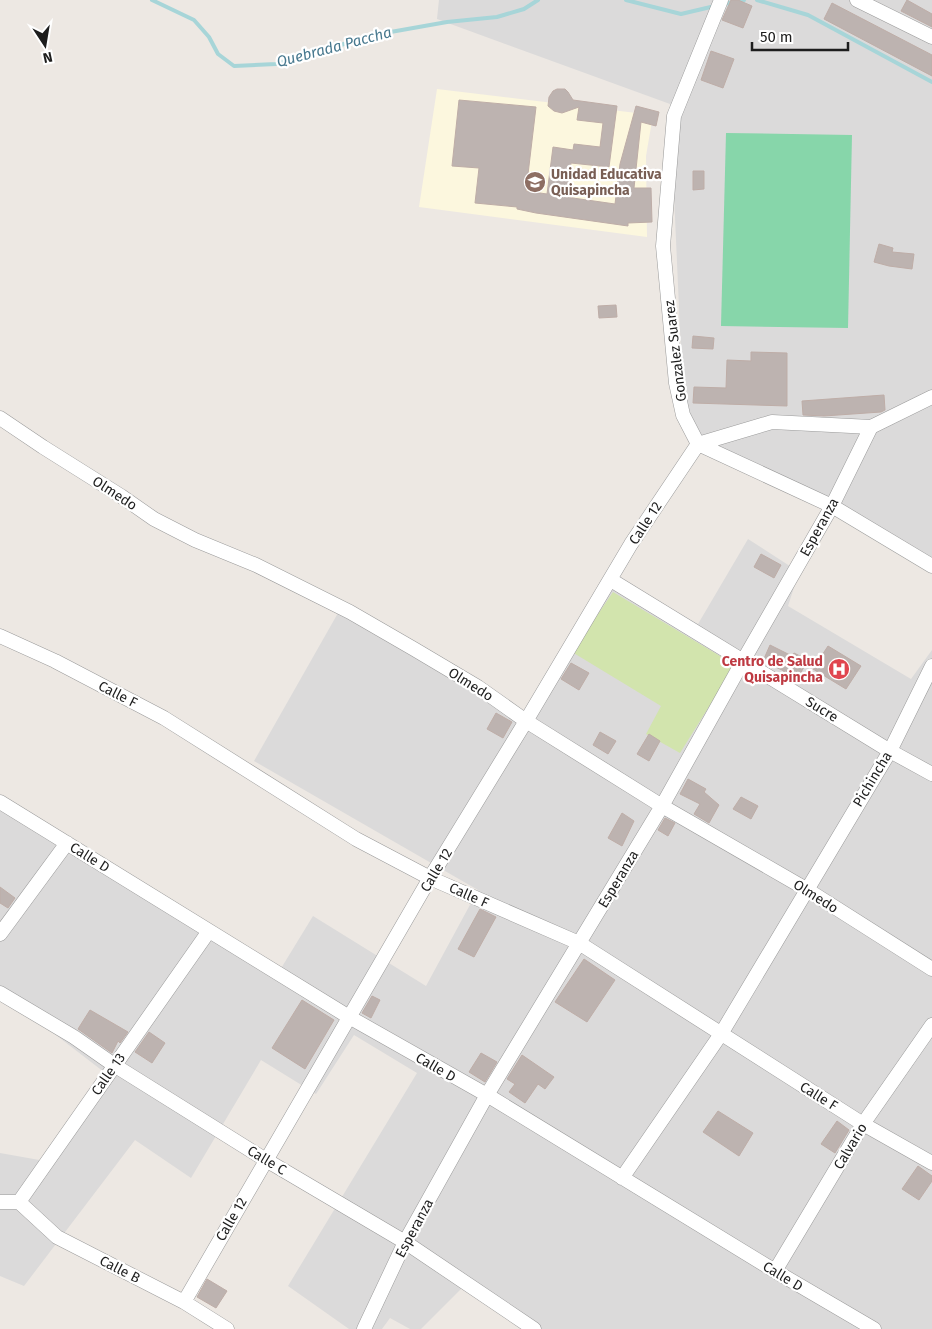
<svg xmlns="http://www.w3.org/2000/svg" width="932" height="1329" viewBox="0 0 932 1329" font-family="'Fira Sans',sans-serif">
  <rect width="100%" height="100%" fill="#ede8e3"/>
  <path fill="#dbdada" d="M439 0H932V568L837 504 698 444 683 398 670 104 437 19Z
    M748 539 799 572 788 606 911 679 932 650V1329H525L462 1288 421 1329H410L390 1318 382 1329H349L288 1286 417 1073 354 1035 316 1094 261 1060 191 1178 135 1140 24 1286 0 1276V1153L45 1161 104 1072 0 992V803L280 970 313 916 426 986 478 890 254 761 338 613 529 713 615 577 698 624Z"/>
  <path fill="#fcf7de" d="M437 89 653 115 646 156 647 237 419 207Z"/>
  <path fill="#d2e4ad" d="M613 592 735 665 680 753 646 734 661 706 572 652Z"/>
  <path fill="#87d6aa" d="M726 133 852 135 848 328 721 326Z"/>
  <g fill="none" stroke-linecap="round" stroke-linejoin="round">
    <path stroke="#a7d5d8" stroke-width="4" d="M152 0 194 20 209 37 218 54 234 66 276 64 323 51 368 36 447 22 497 17 524 9 538 0
      M626 0 681 14 715 6
      M757 0 808 15 932 82
      M724 4 744 0"/>
  </g>
  <path fill="#bdb3b0" stroke="#beada7" d="M731 0H738L752 6 743 28 722 20Z
    M907 0 932 14V27L901 11Z
    M832 3 932 55V76L824 19Z
    M711 51 734 59 723 88 701 80Z
    M557 89H565L568 92 573 100 617 106 609 167 571 163 566 197 615 204 620 164 636 106 659 112 656 126 641 122 634 188H651L652 222 628 223V226L536 213 517 209V207L475 203 479 168 452 166 459 100 536 107 526 191 547 194 553 147 573 150 574 144 600 147 603 123 577 120 579 107 562 113 554 111 548 106 549 97 553 91Z
    M693 171H704V189L693 190Z
    M879 244 893 248 892 252 914 254 912 269 889 266 874 262Z
    M616 305 617 317 599 318 598 306Z
    M693 336 714 338 713 349 692 348Z
    M751 352 787 353V406L693 403 694 387 726 388 727 360 751 361Z
    M884 395 885 410 881 412 824 416 803 415 802 401Z
    M761 554 781 565 774 578 754 567Z
    M770 645 792 656 794 653 808 660 796 681 783 673 784 671 763 661Z
    M828 646 861 666 846 689 813 669Z
    M571 663 589 673 579 690 561 679Z
    M496 713 512 722 503 738 487 729Z
    M600 732 616 741 608 754 593 745Z
    M649 734 660 741 649 761 637 754Z
    M688 779 706 789 704 792 719 805 709 823 694 814 700 804 680 794Z
    M741 797 758 806 751 819 733 809Z
    M622 813 634 821 622 846 608 838Z
    M665 818 675 823 668 836 658 830Z
    M0 887 15 898 8 908 0 903Z
    M480 909 496 917 474 957 458 949Z
    M584 959 615 980 587 1022 555 1002Z
    M372 996 380 1000 371 1018 362 1013Z
    M302 1000 334 1020 305 1069 272 1048Z
    M90 1010 128 1032 120 1043 118 1041 112 1053 78 1029Z
    M149 1032 165 1043 152 1063 135 1052Z
    M481 1053 497 1062 485 1082 469 1072Z
    M522 1055 554 1077 545 1089 538 1084 525 1103 509 1092 515 1084 507 1079Z
    M718 1111 753 1133 739 1156 703 1132Z
    M837 1121 849 1130 835 1153 821 1144Z
    M918 1166 932 1176V1181L919 1200 902 1189Z
    M207 1279 227 1291 216 1308 197 1297Z"/>
  <g fill="none" stroke-linecap="round" stroke-linejoin="round">
    <g stroke="#9a9a9a" stroke-width="15">
      <path id="minor" d="M721 0 674 116 663 246 676 383 683 415 698 444 832 506 932 566
        M857 0 932 37
        M0 418 43 447 121 496 154 519 195 540 256 565 350 612 414 649 478 687 526 721 662 806 806 889 932 969
        M611 580 890 751 932 774
        M0 636 55 661 164 718 356 839 430 878 579 943 863 1124 932 1163
        M0 802 349 1017 487 1095 775 1271 874 1329
        M0 934 67 843
        M0 993 74 1037 114 1065 266 1160 405 1242 534 1329
        M622 1178 721 1034 890 751 932 666
        M0 1202H19L209 931
        M19 1202 57 1237 184 1302 227 1329
        M775 1271 863 1124 932 1025
        M184 1302 430 878 526 721 631 544 698 444 772 422 871 427 932 397
        M364 1329 405 1242 487 1095 662 806 743 661 832 506 871 427"/>
    </g>
    <use href="#minor" stroke="#fff" stroke-width="14"/>
  </g>
  <defs>
    <g id="school-disc" transform="scale(1.125)"><circle r="9.5" fill="#8d6e63" stroke="#fff"/><path d="M0-5L7-2L0 1L-7-2ZM-4 1L0 2.5L4 1V4Q0 6-4 4Z" fill="#fff"/></g>
    <g id="hospital-disc" transform="scale(1.125)"><circle r="9.5" fill="#e0444e" stroke="#fff"/><path d="M-5-5h3v3.5h4V-5h3V5h-3V1.5h-4V5h-3Z" fill="#fff"/></g>
  </defs>
  <g fill-rule="evenodd">
    <use href="#school-disc" x="535" y="182"/>
    <use href="#hospital-disc" x="839" y="669"/>
  </g>
  <g text-anchor="middle" stroke-width="4.5" stroke-linejoin="round" paint-order="stroke">
    <g font-size="14" font-weight="bold" fill="#785e54" stroke="#fff" text-anchor="start">
      <text x="551" y="179">Unidad Educativa<tspan x="551" dy="16">Quisapincha</tspan></text>
    </g>
    <g font-size="14" fill="#1d1d1d" stroke="#fff">
      <text transform="translate(675 351) rotate(-97)" y="5">Gonzalez Suarez</text>
      <text transform="translate(115 493) rotate(33)" y="5">Olmedo</text>
      <text transform="translate(645 523) rotate(-57)" y="5">Calle 12</text>
      <text transform="translate(819 527) rotate(-61)" y="5">Esperanza</text>
      <text transform="translate(471 684) rotate(32)" y="5">Olmedo</text>
      <text transform="translate(118 694) rotate(27)" y="5">Calle F</text>
      <text transform="translate(822 709) rotate(31)" y="5">Sucre</text>
      <text transform="translate(872 779) rotate(-59)" y="5">Pichincha</text>
      <text transform="translate(90 857) rotate(32)" y="5">Calle D</text>
      <text transform="translate(436 870) rotate(-59)" y="5">Calle 12</text>
      <text transform="translate(618 879) rotate(-59)" y="5">Esperanza</text>
      <text transform="translate(469 895) rotate(24)" y="5">Calle F</text>
      <text transform="translate(816 896) rotate(32)" y="5">Olmedo</text>
      <text transform="translate(436 1067) rotate(30)" y="5">Calle D</text>
      <text transform="translate(108 1074) rotate(-55)" y="5">Calle 13</text>
      <text transform="translate(819 1096) rotate(32)" y="5">Calle F</text>
      <text transform="translate(850 1146) rotate(-59)" y="5">Calvario</text>
      <text transform="translate(267 1160) rotate(31)" y="5">Calle C</text>
      <text transform="translate(231 1219) rotate(-60)" y="5">Calle 12</text>
      <text transform="translate(414 1228) rotate(-62)" y="5">Esperanza</text>
      <text transform="translate(120 1269) rotate(27)" y="5">Calle B</text>
      <text transform="translate(783 1276) rotate(31)" y="5">Calle D</text>
    </g>
    <g font-size="14" font-weight="bold" fill="#be3a42" stroke="#fff" text-anchor="end">
      <text x="823" y="666">Centro de Salud<tspan x="823" dy="16">Quisapincha</tspan></text>
    </g>
    <g font-size="15" font-style="italic" fill="#47788e" stroke="#fff">
      <text transform="translate(334 47) rotate(-15)" y="5">Quebrada Paccha</text>
    </g>
  </g>
  <g transform="translate(45 45) rotate(168)" stroke="#ffffff" stroke-width="4" paint-order="stroke">
  <path d="M0-4L9 19L0 12L-9 19Z" fill="#1d1d1d"/>
  <text y="-8" font-size="14" font-weight="bold" text-anchor="middle" fill="#1d1d1d">N</text>
  </g>
  <path d="M752 42v8h96v-8" fill="none" stroke="#1d1d1d" stroke-width="2.5"/>
  <text x="760" y="42" font-size="15" fill="#1d1d1d" stroke="#ffffff" stroke-width="4" paint-order="stroke">50 m</text>
</svg>
